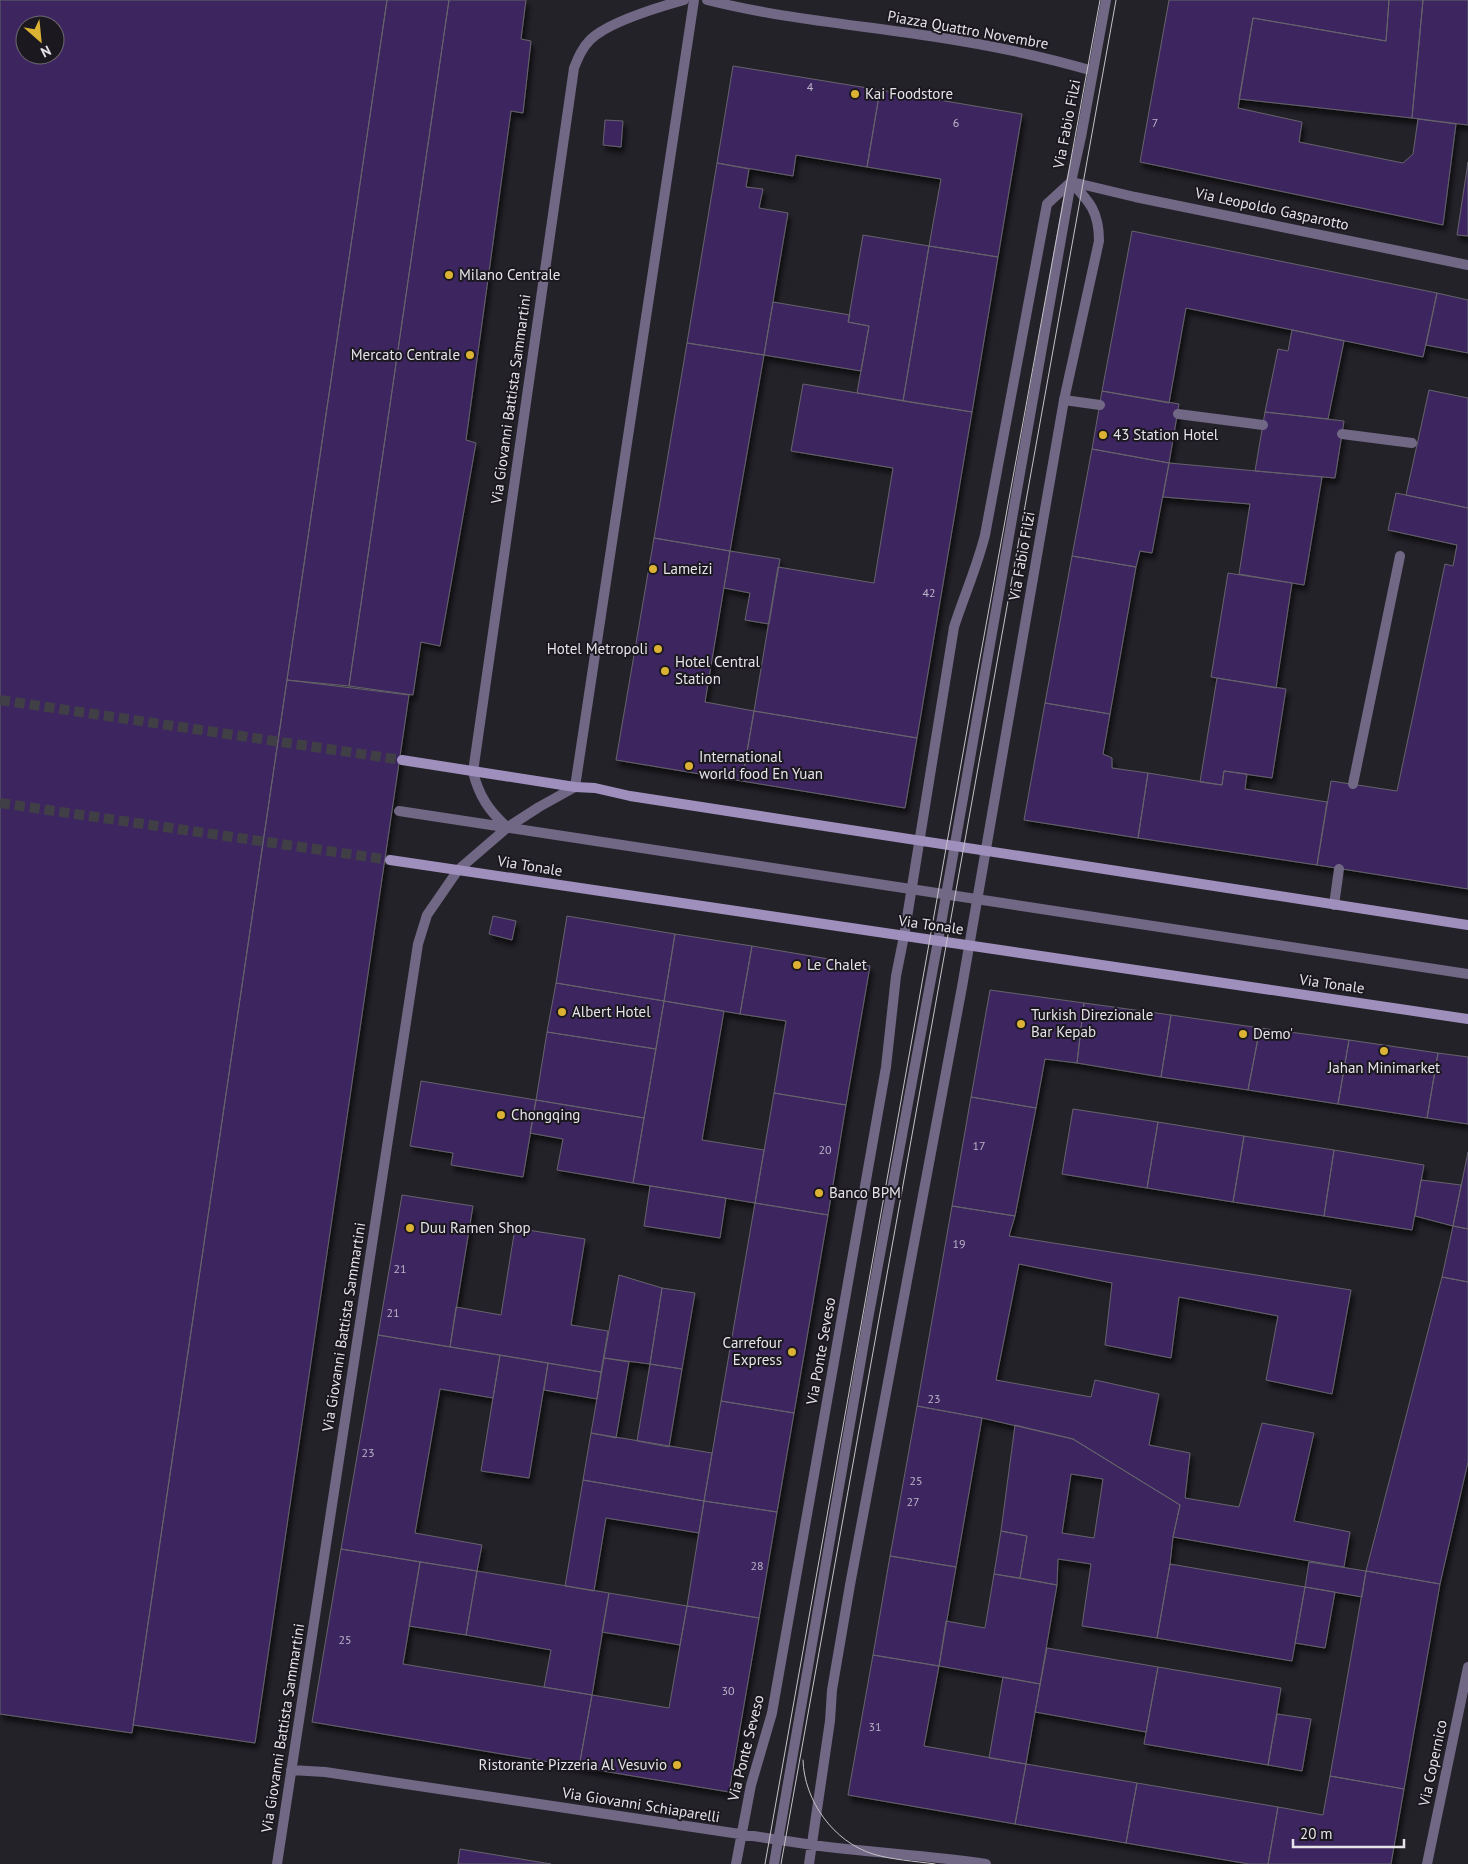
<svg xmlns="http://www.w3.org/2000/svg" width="1468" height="1864" viewBox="0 0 1468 1864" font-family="'PT Sans',sans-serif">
  <defs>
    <filter id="shadow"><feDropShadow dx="3" dy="5.5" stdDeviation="2.5" flood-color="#0009"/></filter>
  </defs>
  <rect width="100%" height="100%" fill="#242229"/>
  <path fill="#3d2660" stroke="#65636b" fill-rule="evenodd" filter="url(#shadow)" d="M0 0H387L132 1733 0 1714ZM25 25H55V55H25Z
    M387 0H449L349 686 287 680Z
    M449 0H526L521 39 531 41 523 113 511 111 466 440 476 443 440 646 421 642 413 695 349 686Z
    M1169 0H1389L1386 41 1253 18 1238 108 1302 122 1299 142 1403 163 1413 154 1418 119 1456 124 1443 225 1140 162Z
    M1389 0H1423L1412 118 1239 99 1253 18 1386 41Z
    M1423 0H1468V125L1412 118Z
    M733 66 880 90 867 167 796 155 793 176 717 163Z
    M880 90 1022 114 998 257 929 246 941 179 867 167Z
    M605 120 623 121 621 147 603 145Z
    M1468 162V236L1457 235Z
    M717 163 749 169 746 187 763 189 759 208 788 213 764 355 687 343Z
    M1132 231 1437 293 1423 357 1186 308 1169 403 1102 391Z
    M863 235 929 246 903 401 857 393 869 326 848 322Z
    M929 246 998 257 972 412 903 401Z
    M1437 293 1468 300V353L1426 345Z
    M773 302 850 315 848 322 869 326 861 371 764 355Z
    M1292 330 1344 341 1328 419 1265 412 1278 349 1288 351Z
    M687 343 764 355 730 551 654 538Z
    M803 384 972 412 917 738 754 711 778 567 874 583 893 468 791 451Z
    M1429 390 1468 398V508L1406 495Z
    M1102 391 1179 404 1169 463 1092 449Z
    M1265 412 1344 421 1335 478 1255 471Z
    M1092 449 1169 463 1152 553 1140 551 1136 567 1072 556Z
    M1169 463 1322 477 1304 585 1239 574 1250 504 1163 497Z
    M1396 493 1468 508V889L1317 865 1331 781 1397 791 1445 564 1453 566 1457 545 1388 530Z
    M654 538 730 551 705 702 754 711 742 781 616 760Z
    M730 551 780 559 769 624 745 620 750 593 724 588Z
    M1072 556 1136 567 1110 714 1045 703Z
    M1228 573 1292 583 1276 688 1211 677Z
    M1217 678 1286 689 1272 778 1224 771 1222 785 1200 782Z
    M287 680 409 695 255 1743 133 1725Z
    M1045 703 1110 714 1103 754 1112 758V768L1148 773 1138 838 1024 820Z
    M754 711 917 738 905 808 742 781Z
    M1224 771 1247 774 1245 789 1327 802 1317 865 1138 838 1148 773 1222 785Z
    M493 916 516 921 512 940 489 934Z
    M567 916 675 934 664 1001 556 983Z
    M675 934 752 946 740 1014 664 1001Z
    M752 946 870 966 846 1105 774 1093 786 1021 740 1014Z
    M556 983 664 1001 656 1049 547 1032Z
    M990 990 1084 1003 1077 1063 1045 1059 1036 1108 971 1097Z
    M664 1001 724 1011 702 1140 764 1150 755 1203 633 1183Z
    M1084 1003 1171 1015 1161 1077 1077 1063Z
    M1171 1015 1260 1028 1248 1090 1161 1077Z
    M1260 1028 1349 1040 1338 1104 1248 1090Z
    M547 1032 656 1049 644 1118 536 1100Z
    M1349 1040 1438 1053 1427 1118 1338 1104Z
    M1438 1053 1468 1057V1124L1427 1118Z
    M421 1081 536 1100 523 1177 451 1165 453 1153 410 1146Z
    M774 1093 846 1105 828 1215 755 1203Z
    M971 1097 1036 1108 1015 1216 952 1206Z
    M536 1100 644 1118 633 1183 557 1170 563 1139 530 1133Z
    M1073 1109 1158 1122 1147 1188 1062 1174Z
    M1158 1122 1244 1136 1233 1202 1147 1188Z
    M1244 1136 1334 1150 1324 1216 1233 1202Z
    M1334 1150 1424 1165 1412 1230 1324 1216Z
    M1468 1152V1229L1453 1226Z
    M1421 1180 1461 1185 1453 1226 1415 1216Z
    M650 1186 726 1198 720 1238 644 1226Z
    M402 1195 473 1206 450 1347 378 1335Z
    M755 1203 828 1215 794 1413 721 1401Z
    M952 1206 1015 1216 1009 1236 1351 1290 1332 1394 1266 1380 1278 1316 1179 1297 1171 1358 1105 1345 1112 1283 1019 1264 996 1380 1091 1397 1095 1380 1159 1394 1149 1445 1190 1453 1185 1498 1239 1507 1262 1423 1314 1433 1294 1521 1350 1532 1344 1567 1173 1537 1180 1505 1073 1439 982 1418 917 1406Z
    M1453 1226 1468 1229V1282L1442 1277Z
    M515 1228 585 1239 571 1325 608 1331 601 1372 450 1347 456 1307 501 1315Z
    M619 1275 662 1288 650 1364 604 1358Z
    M1442 1277 1468 1282V1462L1440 1584 1366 1571Z
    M662 1288 695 1293 682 1369 650 1364Z
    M378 1335 500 1355 493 1398 440 1389 415 1533 482 1545 477 1571 341 1549Z
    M500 1355 548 1363 529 1478 481 1471Z
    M604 1358 629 1362 616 1438 591 1433Z
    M548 1363 601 1372 597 1399 544 1390Z
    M650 1364 682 1369 669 1447 637 1441Z
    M721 1401 794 1413 777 1512 704 1501Z
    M917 1406 982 1418 956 1567 890 1556Z
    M1015 1425 1073 1439 1180 1505 1173 1537 1170 1564 1157 1638 1082 1626 1091 1564 1058 1559 1057 1585 1020 1578 1027 1536 1001 1531ZM1071 1474 1103 1479 1094 1538 1062 1533Z
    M591 1433 712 1453 704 1501 583 1480Z
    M583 1480 704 1501 699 1533 606 1518 594 1591 565 1586Z
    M704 1501 777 1512 759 1618 687 1606Z
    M1001 1531 1027 1536 1020 1578 994 1574Z
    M341 1549 420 1562 403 1664 592 1695 579 1767 312 1722Z
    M890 1556 956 1567 939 1666 873 1655Z
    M420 1562 477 1571 466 1635 409 1626Z
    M1309 1562 1366 1571 1362 1597 1305 1587Z
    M1170 1564 1305 1587 1292 1661 1157 1638Z
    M477 1571 609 1593 592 1695 544 1687 551 1650 466 1635Z
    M1366 1571 1440 1584 1404 1789 1330 1776Z
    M994 1574 1057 1585 1040 1684 939 1666 946 1621 985 1628Z
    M1305 1587 1335 1592 1325 1648 1295 1643Z
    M609 1593 687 1606 680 1645 602 1632Z
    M687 1606 759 1618 729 1792 579 1767 592 1695 669 1708Z
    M1047 1648 1158 1667 1146 1732 1035 1712Z
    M873 1655 939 1666 924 1746 1026 1764 1015 1824 848 1795Z
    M1158 1667 1281 1688 1268 1765 1144 1744Z
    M1003 1677 1040 1684 1026 1764 989 1758Z
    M1277 1714 1311 1719 1302 1771 1268 1765Z
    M1026 1764 1137 1783 1126 1843 1015 1824Z
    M1330 1776 1404 1789 1391 1864H1268L1278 1807 1323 1815Z
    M1137 1783 1278 1807 1268 1864H1249L1126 1843Z
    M460 1849 551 1864H458Z"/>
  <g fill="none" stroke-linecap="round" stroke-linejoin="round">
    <path stroke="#413f46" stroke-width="10" stroke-dasharray="10 5" stroke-linecap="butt" d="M0 700 402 760
      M0 803 390 860"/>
    <path stroke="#716885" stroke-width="10" d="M1064 400 1100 405
      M1178 414 1263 425
      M1342 434 1412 443
      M1353 784 1400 556
      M399 811 1468 974
      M507 827C489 811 479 796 473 772L574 68C578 58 582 48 590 40 607 23 659 7 684 0
      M1334 905 1339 869
      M774 1864 868 1319 938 941 1071 182"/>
    <path stroke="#716885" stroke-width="10" d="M707 0C782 19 860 25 936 37 989 45 1042 56 1093 71
      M1072 182 1135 197 1468 265
      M291 1770 325 1772 813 1845C871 1853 929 1855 986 1864
      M277 1864 418 944 427 915 458 870 508 827 539 807 575 787 694 0
      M736 1864 751 1785 772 1713 886 1067 896 976 904 936 954 627C964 596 977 567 985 535L1047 204 1071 182 1081 137 1106 0
      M809 1864 830 1721 832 1690 850 1585 962 987 1064 400 1099 241C1099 212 1090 202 1071 182
      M1427 1864 1468 1667"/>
    <path stroke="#9e8fbd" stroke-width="10" d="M402 760 575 787 595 788 630 796 1468 925
      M390 860 1468 1019"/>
    <path stroke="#c5c3c8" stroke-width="1" d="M803 1760C804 1801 834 1842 873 1854 893 1860 914 1861 935 1864
      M765 1864 976 680 1100 0
      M781 1864 1116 0"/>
  </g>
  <g fill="#dbb233" stroke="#1b1820" stroke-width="2">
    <circle cx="855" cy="94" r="5"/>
    <circle cx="449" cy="275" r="5"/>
    <circle cx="470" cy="355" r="5"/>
    <circle cx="1103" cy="435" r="5"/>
    <circle cx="653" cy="569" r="5"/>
    <circle cx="658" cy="649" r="5"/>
    <circle cx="665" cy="671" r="5"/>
    <circle cx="689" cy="766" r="5"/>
    <circle cx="797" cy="965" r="5"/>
    <circle cx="562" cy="1012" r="5"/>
    <circle cx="1021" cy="1024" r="5"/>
    <circle cx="1243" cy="1034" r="5"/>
    <circle cx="1384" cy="1051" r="5"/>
    <circle cx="501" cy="1115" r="5"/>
    <circle cx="819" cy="1193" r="5"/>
    <circle cx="410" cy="1228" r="5"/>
    <circle cx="792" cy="1352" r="5"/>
    <circle cx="677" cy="1765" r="5"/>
  </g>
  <g text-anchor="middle" stroke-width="4" stroke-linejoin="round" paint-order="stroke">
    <g font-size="12" fill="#bcb4c7">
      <text x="810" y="91">4</text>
      <text x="956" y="127">6</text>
      <text x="1155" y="127">7</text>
      <text x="929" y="597">42</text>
      <text x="979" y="1150">17</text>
      <text x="825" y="1154">20</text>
      <text x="959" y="1248">19</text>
      <text x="400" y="1273">21</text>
      <text x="393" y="1317">21</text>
      <text x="934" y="1403">23</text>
      <text x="368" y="1457">23</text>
      <text x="916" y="1485">25</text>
      <text x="913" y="1506">27</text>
      <text x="757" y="1570">28</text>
      <text x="345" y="1644">25</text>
      <text x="728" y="1695">30</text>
      <text x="875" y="1731">31</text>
    </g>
    <g font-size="15" fill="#e6e4e9" stroke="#1b1820">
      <text transform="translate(968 30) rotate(10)" y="5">Piazza Quattro Novembre</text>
      <text transform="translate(1067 124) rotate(-79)" y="5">Via Fabio Filzi</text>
      <text transform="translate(1272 209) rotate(12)" y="5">Via Leopoldo Gasparotto</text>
      <text transform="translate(511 399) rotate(-82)" y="5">Via Giovanni Battista Sammartini</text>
      <text transform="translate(1022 556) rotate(-80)" y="5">Via Fabio Filzi</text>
      <text transform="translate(530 866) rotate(9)" y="5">Via Tonale</text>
      <text transform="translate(931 925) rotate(8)" y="5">Via Tonale</text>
      <text transform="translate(1332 984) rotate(8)" y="5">Via Tonale</text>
      <text transform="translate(344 1327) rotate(-81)" y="5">Via Giovanni Battista Sammartini</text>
      <text transform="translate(821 1351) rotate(-80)" y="5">Via Ponte Seveso</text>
      <text transform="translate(283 1728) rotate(-81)" y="5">Via Giovanni Battista Sammartini</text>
      <text transform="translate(746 1748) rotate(-76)" y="5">Via Ponte Seveso</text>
      <text transform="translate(1433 1763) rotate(-78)" y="5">Via Copernico</text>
      <text transform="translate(641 1805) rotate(9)" y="5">Via Giovanni Schiaparelli</text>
    </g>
    <g font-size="15" fill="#e6e4e9" stroke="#1b1820" text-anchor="start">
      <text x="865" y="99">Kai Foodstore</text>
      <text x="459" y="280">Milano Centrale</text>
      <text x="460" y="360" text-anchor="end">Mercato Centrale</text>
      <text x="1113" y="440">43 Station Hotel</text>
      <text x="663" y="574">Lameizi</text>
      <text x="648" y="654" text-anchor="end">Hotel Metropoli</text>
      <text x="675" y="667">Hotel Central<tspan x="675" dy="17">Station</tspan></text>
      <text x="699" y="762">International<tspan x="699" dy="17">world food En Yuan</tspan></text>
      <text x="807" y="970">Le Chalet</text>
      <text x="572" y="1017">Albert Hotel</text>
      <text x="1031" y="1020">Turkish Direzionale<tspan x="1031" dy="17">Bar Kepab</tspan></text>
      <text x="1253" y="1039">Demo'</text>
      <text x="1384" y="1073" text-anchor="middle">Jahan Minimarket</text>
      <text x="511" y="1120">Chongqing</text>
      <text x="829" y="1198">Banco BPM</text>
      <text x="420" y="1233">Duu Ramen Shop</text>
      <text x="782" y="1348" text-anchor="end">Carrefour<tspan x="782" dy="17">Express</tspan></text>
      <text x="667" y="1770" text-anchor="end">Ristorante Pizzeria Al Vesuvio</text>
    </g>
  </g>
  <g transform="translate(40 40) rotate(153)"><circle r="24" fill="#1b1820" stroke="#6c6a70"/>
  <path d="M0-4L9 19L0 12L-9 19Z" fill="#dbb233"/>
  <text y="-8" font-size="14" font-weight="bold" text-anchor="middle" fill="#e6e4e9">N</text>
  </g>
  <path d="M1293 1839v8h111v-8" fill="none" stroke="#e6e4e9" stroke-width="2.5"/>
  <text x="1300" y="1839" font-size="15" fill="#e6e4e9" stroke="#1b1820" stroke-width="4" paint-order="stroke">20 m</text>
</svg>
